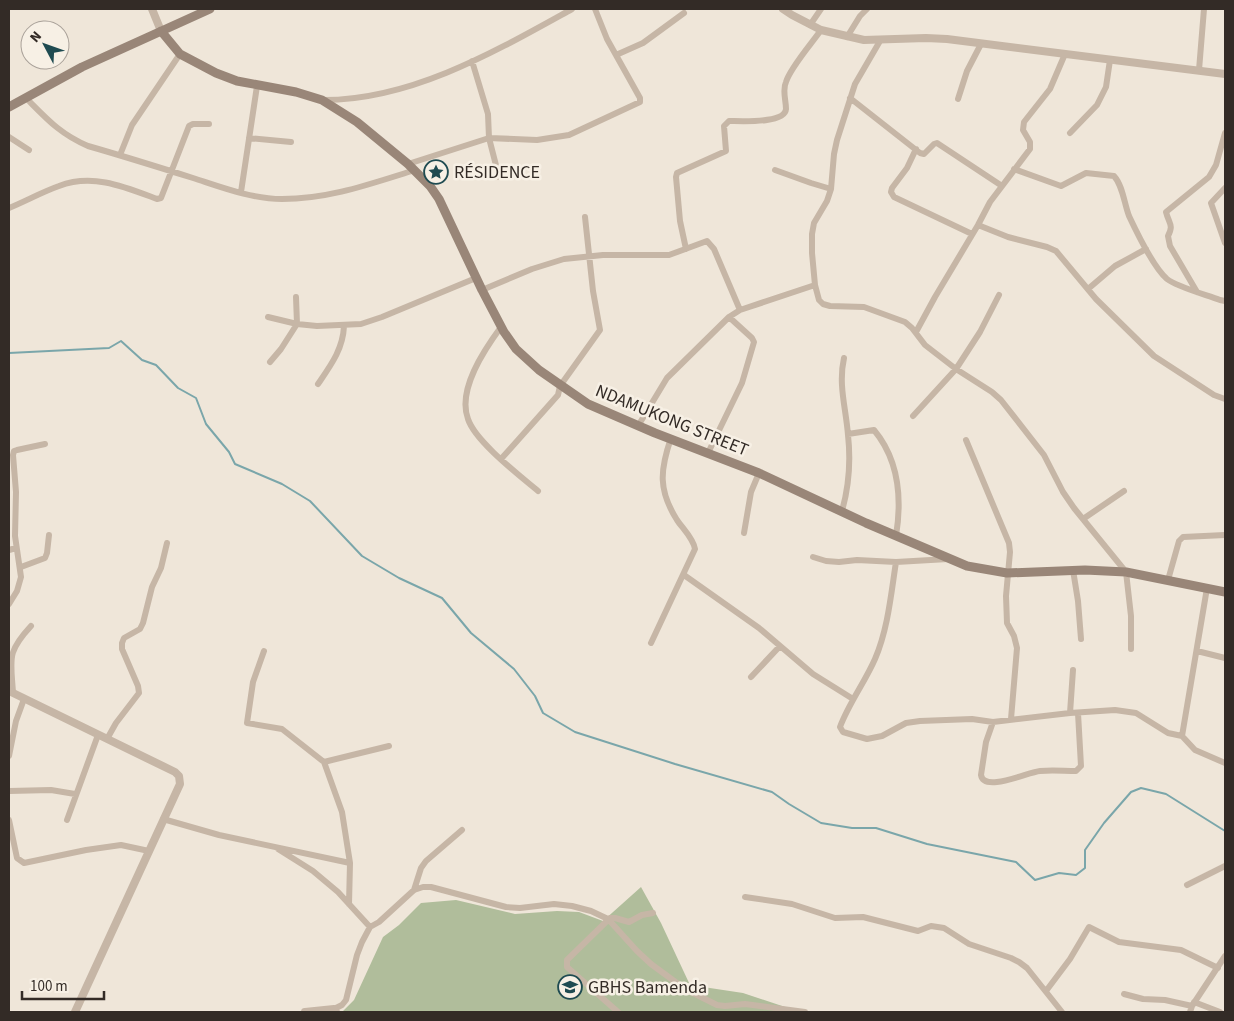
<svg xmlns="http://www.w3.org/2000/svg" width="1234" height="1021" viewBox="0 0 1234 1021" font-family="'Source Sans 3',sans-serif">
  <rect width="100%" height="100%" fill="#efe6d9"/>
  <path fill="#b0bd9b" d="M641 887 661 923 690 985 743 993 800 1012H342L354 1000 383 937 399 925 421 903 456 900 515 914 557 911 579 912 603 921Z"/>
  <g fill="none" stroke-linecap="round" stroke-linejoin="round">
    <path stroke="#7aa6aa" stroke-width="2" d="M9 353 109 348 121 341 142 360 156 365 178 388 196 398 206 424 229 452 235 464 282 484 310 501 362 556 399 578 442 598 471 633 514 669 535 696 543 713 575 732 675 764 772 792 789 804 821 823 852 828H876L927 844 1016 862 1035 880 1059 873 1076 875 1085 868V850L1104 823 1131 792 1141 788 1166 794 1225 831"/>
    <path stroke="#c6b6a6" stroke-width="6" d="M810 25 821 9
      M847 37 860 16 867 9
      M880 41 855 84 837 140 834 154 831 189 827 201 814 223 812 234V253L815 285 819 300 823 304 830 306 864 307 905 322 912 328 925 345 956 369 992 392 1001 400 1044 455 1063 492 1074 508 1126 572 1131 616V649
      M616 55 643 43 684 13
      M472 61 488 114 489 138 499 177
      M1199 70 1204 9
      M26 98C47 119 60 134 88 146 123 156 158 167 193 178 221 187 252 199 282 199 329 199 370 184 415 170
      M850 98 920 153 924 154 934 144 937 143 1002 186
      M958 99 967 71 981 44
      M324 100C412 100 496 51 572 9
      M1070 133 1097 105 1106 87 1110 60
      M9 137 29 150
      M249 138 291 142
      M916 149 907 168 892 188 891 192 894 197 972 234
      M120 155 132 125 180 54
      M408 164 489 138 537 140 569 135 640 102V98L607 39 595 9
      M1014 169 1061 186 1086 173 1114 176C1123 186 1124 203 1129 216 1137 233 1153 267 1167 279 1177 287 1207 295 1220 300L1225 301
      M775 170 811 183 831 189
      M1225 188 1211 203 1225 243
      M241 192 257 86
      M9 208C26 201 42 192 59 186 93 173 125 187 157 199L161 198 189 126 193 124H209
      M978 225 1008 237 1047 247 1056 251 1096 299 1154 356 1214 395 1225 399
      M686 249 680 221 676 177 677 173 726 151 724 126 729 121C740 121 785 124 786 109 786 100 782 90 786 82 790 68 812 43 821 30
      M1088 289 1115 266 1146 249
      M482 290 532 269 564 259 603 255H669L707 241 714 249 740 310
      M1197 292 1170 246 1168 236C1174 225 1169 224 1166 212L1209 177 1216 165 1225 133
      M268 317 297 324 317 326 361 324 382 317 476 278
      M501 327C484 350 457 390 468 419 475 441 519 475 538 491
      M916 332 935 297 978 225 990 202 1030 149V142L1023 130 1024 122 1050 89 1065 54
      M270 362 281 349 297 324 296 297
      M318 384C331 365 343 349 344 326
      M913 416 956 369 980 332 999 295
      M638 426 667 378 729 317 740 310 815 285
      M848 434 874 430C899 460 902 499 896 536
      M966 440 1009 543 1010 552 1006 596 1007 623 1014 636 1017 648 1011 719
      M708 453 742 383 754 342 752 338 729 317
      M501 459 558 395 560 386 600 330 593 291 585 217
      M842 511C849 486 851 462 848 435 846 408 838 385 844 358
      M1083 519 1124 491
      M744 533 751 492 759 473
      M9 550 16 548
      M813 557 826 561 839 562 857 560 896 562 948 559
      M896 562C891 594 888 629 875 659 865 682 849 703 840 727L843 732 867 739 882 736 906 723 920 721 972 719 993 722 1070 713 1115 710 1136 713 1168 733 1182 736
      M21 567 45 558 47 553 49 535
      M1073 570 1078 601 1081 639
      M684 575 759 628 813 674 853 699
      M1168 580 1179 541 1183 537 1225 535
      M1207 588 1182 736 1195 750 1225 763
      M9 604 17 591 21 577 15 536 16 492 13 455 14 451 17 450 45 444
      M651 643 695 549C693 538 683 529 677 520 658 490 660 470 671 438
      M264 651 253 682 247 723 282 729 324 762 342 812 350 863 349 904
      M1197 651 1225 658
      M751 677 780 646
      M13 693C11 659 6 653 31 626
      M1070 713 1073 670
      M993 722 986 742 981 775C984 793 1028 772 1040 771 1052 770 1064 771 1076 771L1081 766 1078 713
      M107 739 116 723 139 693 138 686 122 649V643L124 638 140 629 143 623 152 587 161 568 167 543
      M9 756 16 721 24 699
      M324 762 389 746
      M9 791 51 790 75 794
      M163 819 219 835 350 863
      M9 820 17 858 24 863 86 850 121 845 149 851
      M67 820 98 735
      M278 849 313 871 338 892 370 927
      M1187 885 1225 866
      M414 890 421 868 426 861 462 830
      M745 897 792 904 835 918 863 917 918 931 931 926 944 928 969 944 1011 958 1019 962 1027 968 1062 1012
      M1046 991 1070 959 1089 927 1119 942 1181 950 1218 968
      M1124 994 1143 999 1165 1000 1192 1006
      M1194 1002 1220 1012
      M334 1009 342 1005 346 1000 357 955 362 942 370 927 379 922 414 890 423 887H431L506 907 520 908 554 904 572 906 591 911 608 919 637 951 651 964 685 989 717 1005 725 1006 745 1004 805 1012
      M618 1012 567 967V960L610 918H615L629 922 642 915 653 913
      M1190 1012 1192 1006 1225 956"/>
    <path stroke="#c6b6a6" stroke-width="8" d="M152 9 161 31
      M783 9 792 15 821 30 864 40 926 38 947 39 1225 74
      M9 691 175 772 179 776 180 784 75 1012
      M305 1012 334 1009 336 1012"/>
    <path stroke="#998678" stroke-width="9" d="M161 31 180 54 216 73 237 81 296 92 322 100 357 122 408 164 430 186 439 199 482 290 504 332 516 349 539 370 588 404 655 433 759 473 866 523 967 566 1007 573 1085 570 1126 572 1225 592
      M9 107 82 67 210 9"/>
  </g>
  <defs>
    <g id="sight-ring" transform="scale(1.25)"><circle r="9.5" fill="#f7f0e5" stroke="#1f4b51" stroke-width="1.5"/><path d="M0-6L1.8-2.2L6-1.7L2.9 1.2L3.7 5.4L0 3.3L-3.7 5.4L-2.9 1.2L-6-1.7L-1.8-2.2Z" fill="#1f4b51"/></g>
    <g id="school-ring" transform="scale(1.25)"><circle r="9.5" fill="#f7f0e5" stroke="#1f4b51" stroke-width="1.5"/><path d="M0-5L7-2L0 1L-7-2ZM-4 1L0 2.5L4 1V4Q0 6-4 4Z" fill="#1f4b51"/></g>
  </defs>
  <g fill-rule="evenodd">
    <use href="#sight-ring" x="436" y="172"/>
    <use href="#school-ring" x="570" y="987"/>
  </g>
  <g text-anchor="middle" stroke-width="5" stroke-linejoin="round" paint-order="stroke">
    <g font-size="18" fill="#332b26" stroke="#f7f0e5" text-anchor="start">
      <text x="454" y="178">RÉSIDENCE</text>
      <text x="588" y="993">GBHS Bamenda</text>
    </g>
    <g font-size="18" fill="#332b26" stroke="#f7f0e5">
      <text transform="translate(672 420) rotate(22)" y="6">NDAMUKONG STREET</text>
    </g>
  </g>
  <rect width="1234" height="1021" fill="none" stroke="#332b26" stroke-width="20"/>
  <g transform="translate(45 45) rotate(311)"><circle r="24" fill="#f7f0e5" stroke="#a9a199"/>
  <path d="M0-4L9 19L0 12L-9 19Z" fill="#1f4b51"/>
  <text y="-8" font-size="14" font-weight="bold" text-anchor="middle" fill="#332b26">N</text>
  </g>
  <path d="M22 991v8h82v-8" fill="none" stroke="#332b26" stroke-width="2.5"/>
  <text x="30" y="991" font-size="15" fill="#332b26" stroke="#f7f0e5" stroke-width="4" paint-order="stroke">100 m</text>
</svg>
